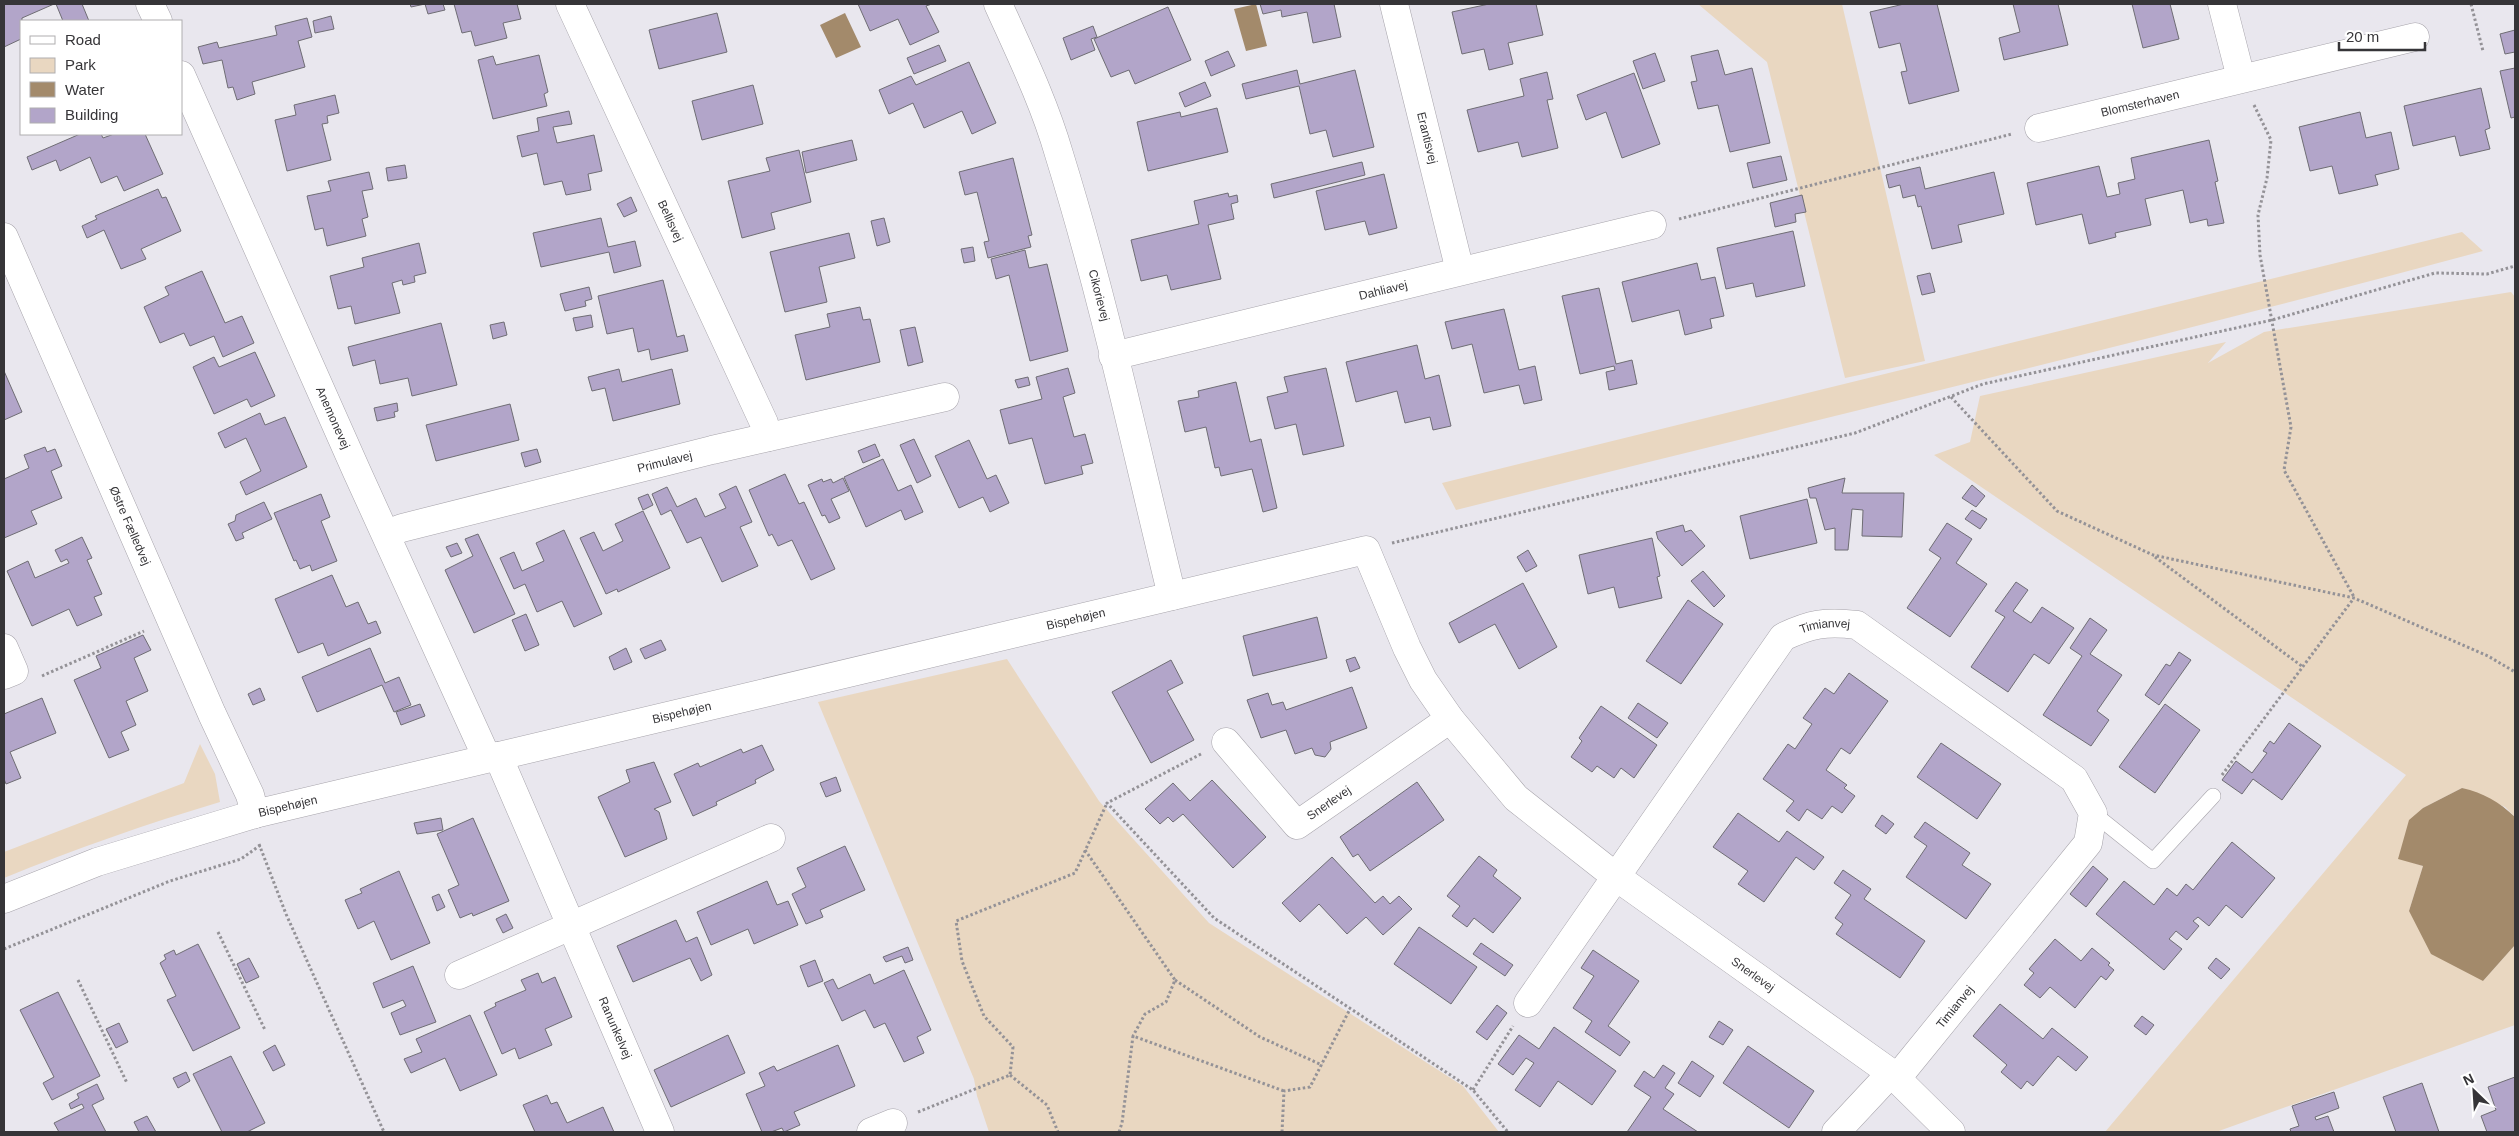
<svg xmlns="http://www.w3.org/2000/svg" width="2519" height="1136" viewBox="0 0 2519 1136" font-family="Arial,sans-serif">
  <rect width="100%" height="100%" fill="#e9e7ee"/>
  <path fill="#e9d7c1" d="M1698 4H1842L1925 361 1845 378 1767 62Z
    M2462 232 2483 251C2142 343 1798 424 1456 510L1442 483Z
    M2511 292 2515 297V817L2505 807 2462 788 2423 808 2399 858 2423 866 2409 911 2483 981 2515 945V1025L2216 1132H2105L2406 775 1934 455 1970 442 1980 396 2226 342 2208 363 2264 332Z
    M1007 659 1099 801 1209 923 1463 1086 1499 1132H989L977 1096 974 1079 818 702Z
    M200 744 215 774 220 802C146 824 75 849 4 878V852L184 783Z"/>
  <path fill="#a38a6b" d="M1256 4 1267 46 1246 51 1234 9Z
    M845 13 861 47 836 58 820 25Z
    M2462 788C2484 793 2499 802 2515 817V945L2483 981 2431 954 2409 911 2423 866 2398 859 2409 820 2423 808Z"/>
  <path fill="#b2a5c9" stroke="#6f6d74" d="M4 4H54L22 18 21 39 4 47Z
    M56 4H82L89 21H63Z
    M410 4H443L445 10 428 14 425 4 411 7Z
    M454 4H517L521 19 503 23 507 38 475 46 471 31 462 33Z
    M858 4H932L926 6 939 32 910 45 898 19 870 31Z
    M1260 4H1334L1341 37 1313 43 1307 12 1282 17 1281 10 1263 14Z
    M1489 4H1536L1543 35 1508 43 1513 64 1489 70 1484 49 1462 54 1452 12Z
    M1904 4H1937L1959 91 1909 104 1901 72 1907 71 1900 43 1879 48 1870 12Z
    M2013 4H2058L2068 45 2004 60 1999 38 2020 32Z
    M2132 4H2170L2179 39 2143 48Z
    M1168 7 1191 60 1135 84 1129 70 1111 77 1094 39Z
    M717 13 727 52 659 69 649 30Z
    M331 16 334 29 315 33 313 21Z
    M307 18 312 37 298 41 305 67 252 82 255 94 237 100 233 87 228 88 222 60 203 64 198 47 217 42 219 48 277 35 275 26Z
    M1093 26 1097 37 1091 39 1095 50 1071 60 1063 38Z
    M2515 30V52L2505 54 2500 34Z
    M939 45 946 61 914 74 907 58Z
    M1718 50 1725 75 1752 68 1770 143 1730 152 1718 105 1698 109 1691 82 1697 81 1691 56Z
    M1228 51 1235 66 1211 76 1205 61Z
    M1655 53 1665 81 1643 89 1633 61Z
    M539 55 548 92 544 94 547 106 493 119 478 60 493 56 496 65Z
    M969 62 996 123 972 134 962 111 924 128 913 103 889 114 879 90 911 76 916 85Z
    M2515 68V117L2511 118 2500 71Z
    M1297 70 1300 84 1355 70 1374 147 1333 157 1326 130 1310 134 1299 86 1246 99 1242 84Z
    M1547 72 1553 99 1547 100 1558 148 1522 157 1518 142 1478 152 1467 110 1524 96 1520 79Z
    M1634 73 1660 144 1622 158 1606 112 1586 120 1577 95Z
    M1205 82 1211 96 1185 107 1179 93Z
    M753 85 763 124 702 140 692 101Z
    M2481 88 2490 128 2485 130 2490 149 2460 156 2455 136 2413 146 2404 106Z
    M335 95 339 113 327 116 328 123 322 124 331 160 287 171 275 120 296 115 294 105Z
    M1217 108 1228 152 1148 171 1137 122 1180 112 1181 117Z
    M569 111 572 124 553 127 557 143 594 135 602 171 588 174 591 190 566 195 562 181 544 185 537 153 522 157 517 136 539 131 537 118Z
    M2360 112 2366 138 2391 132 2399 169 2375 175 2378 185 2339 194 2332 166 2310 171 2299 127Z
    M80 134H101L103 138 114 134H145L163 174 124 191 117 176 101 183 90 157 60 171 56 160 32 170 27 157Z
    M852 140 857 160 806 173 802 152Z
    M2209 140 2218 181 2215 182 2224 223 2208 226 2207 219 2190 223 2183 190 2145 199 2151 225 2115 233 2116 237 2089 244 2082 214 2036 225 2027 183 2099 166 2107 197 2120 194 2118 183 2135 179 2131 158Z
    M799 150 811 202 771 213 775 229 742 238 728 181 770 171 766 158Z
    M1781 156 1787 180 1753 188 1747 163Z
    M1013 158 1032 235 1028 236 1031 247 988 258 984 242 989 241 977 192 965 195 959 172Z
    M1362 162 1365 175 1274 198 1271 184Z
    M405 165 407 178 388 181 386 168Z
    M1920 167 1925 189 1994 172 2004 214 1958 225 1962 242 1932 249 1921 206 1918 207 1915 195 1903 198 1900 185 1889 188 1886 175Z
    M369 172 373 189 362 191 368 217 362 219 366 236 327 246 323 228 315 230 307 196 331 191 328 181Z
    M1384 174 1397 228 1369 235 1365 221 1325 230 1316 191Z
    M158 189 162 198 166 197 181 231 141 249 146 259 121 269 104 230 87 238 82 226 97 219 95 216Z
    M1228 193 1229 197 1237 195 1238 202 1231 204 1234 219 1208 225 1221 279 1171 290 1167 275 1141 281 1131 240 1199 224 1194 201Z
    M1802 195 1806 212 1795 214 1796 222 1775 227 1770 203Z
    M631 197 637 211 624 217 617 204Z
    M601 218 608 247 635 241 641 266 614 273 609 252 541 267 533 233Z
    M884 218 890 242 877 246 871 221Z
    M1793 231 1805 286 1756 297 1753 283 1726 289 1717 248Z
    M849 233 855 258 819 267 827 302 785 312 770 252Z
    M419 243 426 273 414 276 415 282 403 285 402 280 392 283 400 313 355 324 351 306 338 309 330 276 364 267 362 258Z
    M973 247 975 261 964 263 961 249Z
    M1025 250 1029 268 1047 264 1068 351 1030 361 1009 275 996 279 991 259Z
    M1697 263 1701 280 1715 277 1724 316 1710 319 1712 328 1685 335 1679 310 1632 322 1622 282Z
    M202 271 225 323 242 316 254 343 223 357 214 336 190 346 184 333 160 343 144 307 169 295 165 287Z
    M1930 273 1935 292 1922 295 1917 276Z
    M663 280 677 337 684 335 688 351 651 360 649 349 638 352 633 328 607 334 598 296Z
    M589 287 592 299 585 301 586 306 565 311 560 294Z
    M1599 288 1616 364 1632 360 1637 384 1609 390 1606 372 1615 370 1614 366 1580 374 1562 296Z
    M860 307 863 320 870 319 880 362 806 380 795 335 830 327 827 314Z
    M1504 309 1519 370 1535 366 1542 400 1524 404 1519 385 1484 393 1472 344 1452 349 1445 322Z
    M591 315 593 327 576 331 573 318Z
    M504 322 507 335 493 339 490 325Z
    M441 323 457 385 412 396 408 378 380 384 375 360 353 366 348 347Z
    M915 327 923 362 908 366 900 330Z
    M1417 345 1425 379 1439 375 1451 426 1433 430 1430 417 1405 423 1397 391 1356 402 1346 362Z
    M255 352 275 396 251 407 247 399 214 414 193 367 214 357 219 367Z
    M1068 368 1075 393 1063 397 1074 437 1085 434 1093 463 1081 466 1083 474 1045 484 1032 438 1009 444 1000 410 1042 399 1036 377Z
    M1326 368 1344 446 1303 455 1296 424 1275 429 1267 397 1288 392 1284 377Z
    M619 369 622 382 672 369 680 404 613 421 605 388 592 391 588 377Z
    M4 371 22 412 4 420Z
    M1028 377 1030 385 1018 388 1015 380Z
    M1236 382 1250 442 1261 439 1277 508 1263 512 1252 469 1221 476 1219 467 1215 468 1206 427 1185 432 1178 401 1199 397 1198 391Z
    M397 403 398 411 394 412 395 417 377 421 374 408Z
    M510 404 519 440 436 461 426 425Z
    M260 413 265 425 285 417 307 467 246 495 240 482 261 471 246 438 225 448 218 433Z
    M914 439 931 476 917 483 900 445Z
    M969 440 987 479 996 475 1009 503 990 512 983 497 959 508 935 456Z
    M875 444 880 456 863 463 858 451Z
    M45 447 47 452 55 449 62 466 51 471 62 498 31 511 37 524 4 538V479L29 468 24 455Z
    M537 449 541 462 525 467 521 453Z
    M883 459 898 491 911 485 923 512 905 520 901 510 866 527 844 477Z
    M785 474 799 504 804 502 835 569 811 580 792 540 778 546 772 534 769 536 749 490Z
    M843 478 849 491 831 499 840 518 829 523 825 515 822 516 808 485 822 479 823 482 831 479 833 483Z
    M1845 478 1842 493H1904L1902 537 1862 536 1863 510 1852 509 1848 550H1835V528L1825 530 1816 498H1810L1808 488Z
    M1972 485 1985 496 1976 507 1962 498Z
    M736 486 752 522 740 527 758 566 722 582 701 537 687 543 671 510 661 515 652 494 667 487 677 507 696 498 705 517 726 508 719 494Z
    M321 494 330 517 321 521 337 561 312 571 310 565 300 569 296 560 294 561 274 513Z
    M648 494 653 505 643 510 638 498Z
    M1807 499 1817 543 1750 559 1740 516Z
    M264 502 272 519 242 533 244 538 236 541 228 524 235 521 236 515Z
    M1972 510 1987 519 1980 529 1965 519Z
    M643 511 670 568 618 592 617 589 606 594 580 538 594 532 603 551 623 541 615 524Z
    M1947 523 1972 539 1956 563 1987 584 1950 637 1907 608 1941 558 1929 550Z
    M1683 525 1685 532 1691 530 1705 546 1682 566 1658 539 1656 532Z
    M564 530 602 614 574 627 562 601 537 612 525 584 514 589 500 558 514 552 522 571 544 561 536 543Z
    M478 534 515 614 474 633 445 570 473 556 465 539Z
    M82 537 92 558 87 560 102 594 94 597 102 615 77 626 69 609 32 626 7 571 28 561 35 578 69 563 67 559 61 562 55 550Z
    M1652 538 1660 576 1657 577 1662 598 1619 608 1614 587 1588 594 1579 555Z
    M457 543 462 553 451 557 446 547Z
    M1528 550 1537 566 1526 572 1517 557Z
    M1703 571 1725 596 1714 607 1691 581Z
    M332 575 346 607 358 602 368 624 376 621 381 633 328 656 323 643 298 653 275 599Z
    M2016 582 2028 590 2013 611 2031 623 2042 607 2074 628 2049 664 2034 654 2008 692 1971 667 2005 617 1995 611Z
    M1523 583 1557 647 1519 669 1495 624 1459 643 1449 623Z
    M1688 600 1723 624 1681 684 1646 661Z
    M526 614 539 645 525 651 512 620Z
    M1317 617 1327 658 1253 676 1243 636Z
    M2090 618 2107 630 2090 654 2122 675 2097 711 2109 720 2091 746 2043 715 2082 656 2070 648Z
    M143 635 151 650 134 658 148 691 126 701 136 725 121 732 129 750 109 758 74 680 101 668 96 656Z
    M661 640 666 650 645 659 640 649Z
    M370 648 385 683 399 677 411 705 394 712 382 685 317 712 302 677Z
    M626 648 632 662 614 670 609 657Z
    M2179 652 2191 660 2159 705 2145 695 2166 664 2170 666Z
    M1355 657 1360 668 1350 672 1346 660Z
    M1171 660 1183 683 1167 691 1194 740 1151 763 1112 692Z
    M1849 673 1888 701 1850 754 1841 748 1826 770 1847 785 1844 788 1855 796 1842 813 1832 806 1822 819 1807 809 1799 821 1786 811 1794 801 1763 779 1788 744 1795 749 1812 724 1803 718 1825 688 1834 694Z
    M1352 687 1367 728 1330 742 1331 749 1325 757 1315 755 1312 748 1295 754 1286 730 1261 738 1247 700 1268 693 1272 705 1283 702 1286 710Z
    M260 688 265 700 253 705 248 694Z
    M42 698 56 733 10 752 21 778 6 784 4 779V714Z
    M1638 703 1668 723 1657 738 1628 718Z
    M420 704 425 716 401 725 396 712Z
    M2165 704 2200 730 2155 793 2119 767Z
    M1601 706 1657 745 1634 778 1621 768 1614 778 1597 766 1592 772 1571 757 1582 741 1579 738Z
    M2289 723 2321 746 2282 800 2253 779 2242 794 2222 780 2236 761 2252 773 2267 753 2263 751 2270 741 2274 744Z
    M1941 743 2001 784 1977 819 1917 777Z
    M762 745 774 770 755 780 756 783 716 802 717 805 693 816 674 774 698 763 700 767 741 749 743 753Z
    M654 762 671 802 654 809 659 812 667 839 625 857 598 797 630 782 626 770Z
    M836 777 841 791 826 797 820 783Z
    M1212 780 1266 837 1233 868 1183 814 1173 822 1168 817 1160 824 1145 809 1173 783 1190 801Z
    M1417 782 1444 820 1370 871 1358 854 1353 857 1340 837Z
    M1738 813 1779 842 1787 831 1824 857 1814 870 1796 857 1764 902 1738 884 1748 871 1713 847Z
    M1882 815 1894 824 1886 834 1875 826Z
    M441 818 443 830 417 834 414 823Z
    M473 818 509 901 473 916 472 913 460 918 448 890 459 885 437 834Z
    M1925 822 1970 853 1962 865 1991 884 1966 919 1906 877 1927 846 1914 837Z
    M2232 842 2275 878 2242 918 2226 905 2209 926 2198 917 2193 921 2199 926 2187 940 2176 931 2169 939 2182 949 2164 970 2096 914 2124 881 2154 905 2167 888 2177 896 2186 884 2193 890Z
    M845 846 865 890 820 910 823 917 806 924 792 894 806 887 797 868Z
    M1479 856 1497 870 1493 876 1521 898 1493 933 1474 918 1467 927 1452 916 1460 906 1447 896Z
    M1332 857 1375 903 1383 896 1390 904 1399 896 1412 909 1383 935 1366 917 1347 934 1319 904 1300 922 1282 903Z
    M2093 866 2108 879 2086 907 2070 894Z
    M1843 870 1871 889 1864 899 1925 941 1900 978 1836 934 1843 924 1835 918 1851 895 1834 883Z
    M399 871 430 943 391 960 374 921 358 929 345 900 362 893 360 889Z
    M767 881 777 905 788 901 798 925 754 944 748 929 711 945 697 912Z
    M439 894 445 907 437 911 432 897Z
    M506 914 513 928 503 933 496 919Z
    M676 920 686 942 697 937 712 975 701 981 690 958 633 982 617 946Z
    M1419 927 1477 967 1451 1004 1394 964Z
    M2055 939 2081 961 2092 948 2110 963 2108 965 2114 970 2106 980 2101 976 2075 1008 2050 987 2040 998 2024 985 2034 973 2029 969Z
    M1481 943 1513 965 1505 976 1473 954Z
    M198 944 240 1028 193 1051 167 1000 176 996 160 963 166 959 164 955 174 950 176 955Z
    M908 947 913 960 905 963 902 956 886 962 883 957Z
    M1593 950 1639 981 1608 1026 1630 1042 1620 1056 1585 1032 1592 1021 1573 1008 1594 976 1581 968Z
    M249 958 259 977 246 983 237 964Z
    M2216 958 2230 969 2221 979 2208 968Z
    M815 960 823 981 808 987 800 966Z
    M413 966 436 1022 400 1035 391 1013 406 1006 403 1000 383 1008 373 983Z
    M904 970 931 1030 917 1037 924 1053 904 1062 885 1023 874 1028 865 1010 842 1021 824 983 833 979 838 989 870 974 874 984Z
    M538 973 542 983 555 977 572 1017 545 1029 552 1045 519 1059 515 1048 502 1054 484 1012 496 1006 495 1003 526 990 521 980Z
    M58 992 100 1076 52 1100 43 1083 54 1077 20 1010Z
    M2000 1004 2043 1039 2052 1028 2088 1057 2076 1071 2058 1056 2033 1086 2027 1081 2021 1089 2001 1072 2007 1065 1973 1036Z
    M1497 1005 1507 1013 1487 1040 1476 1032Z
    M470 1015 497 1075 460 1091 445 1058 411 1073 404 1059 422 1052 416 1039Z
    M2142 1016 2154 1025 2146 1035 2134 1026Z
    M1719 1021 1733 1030 1723 1045 1709 1037Z
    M119 1023 128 1042 116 1048 106 1029Z
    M1554 1027 1616 1071 1592 1105 1558 1081 1540 1107 1515 1090 1534 1063 1526 1058 1513 1075 1498 1064 1519 1035 1539 1049Z
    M728 1035 745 1073 671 1107 654 1070Z
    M275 1045 285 1065 273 1071 263 1052Z
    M838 1045 855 1086 794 1112 800 1125 784 1132 782 1128 771 1132H762L746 1094 765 1086 759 1073 774 1066 777 1071Z
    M1748 1046 1814 1091 1789 1128 1723 1083Z
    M231 1056 265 1123 247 1132H222L193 1074Z
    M1692 1061 1714 1076 1700 1097 1678 1083Z
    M1663 1065 1675 1073 1665 1088 1674 1094 1663 1109 1698 1132H1627L1651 1097 1634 1086 1644 1071 1654 1078Z
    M186 1072 190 1081 178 1088 173 1078Z
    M2515 1077V1132H2487L2481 1116 2496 1110 2488 1087Z
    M2422 1083 2439 1132H2396L2383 1097Z
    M97 1084 104 1099 92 1105 106 1132H59L54 1123 84 1108 82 1104 71 1109 69 1104 79 1098 77 1094Z
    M2334 1092 2339 1108 2315 1117 2316 1120 2328 1116 2334 1132H2291L2290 1129 2299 1126 2292 1106Z
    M547 1095 551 1104 557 1102 567 1123 603 1107 614 1132H535L523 1105Z
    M147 1116 156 1132H139L134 1122Z"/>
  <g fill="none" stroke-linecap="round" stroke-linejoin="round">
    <g stroke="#a7a4ab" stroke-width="16">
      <path id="lane" d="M2093 813 2153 861 2213 796"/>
    </g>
    <g stroke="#a7a4ab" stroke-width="29">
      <g id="street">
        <path d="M150 4 158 21"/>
        <path id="s1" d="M570 4 764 423 768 437"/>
        <path id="s2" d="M998 4C1020 53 1044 102 1059 154 1104 299 1136 449 1172 596"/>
        <path id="s3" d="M1394 4 1460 271"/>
        <path d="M2222 4 2241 78"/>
        <path id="s4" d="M181 75 357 472 487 758"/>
        <path id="s5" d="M2039 128 2415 37"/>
        <path id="s6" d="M4 237 212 714 250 795 255 814"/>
        <path id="s7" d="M1113 356 1652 225"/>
        <path id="s8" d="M386 534 402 528 712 450 945 397"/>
        <path d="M4 648 14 671 4 675"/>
        <path id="s9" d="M1226 742 1297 825 1450 719"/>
        <path id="s10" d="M498 756 660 1132"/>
        <path id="s11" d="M4 899 97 862 255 814 1366 550 1407 648 1423 680 1450 719 1516 798 1615 876 1891 1073 1951 1132"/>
        <path d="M459 975 771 838"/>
        <path id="s12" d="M1528 1003 1783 637C1810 624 1826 621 1857 625L2074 779 2093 813 2088 843 1897 1078"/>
        <path d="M871 1132 893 1123"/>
        <path d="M1836 1132 1891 1073"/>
      </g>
    </g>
    <path stroke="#949297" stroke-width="3" stroke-dasharray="2.5 2.5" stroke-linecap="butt" d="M2471 4 2483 51
      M2254 105 2271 140 2267 178 2258 215 2260 255 2291 427 2284 470 2354 597
      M1679 219 2012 134
      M1951 397 2057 511 2153 555 2354 598 2488 656 2515 672
      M1392 543 1855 433 1983 384 2272 320 2435 273 2487 274 2515 266
      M2155 557 2303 667
      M42 676 144 631
      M1201 754 1107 803 1214 918 1473 1090 1508 1132
      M2222 775 2354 598
      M259 844 286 914 384 1132
      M1085 850 1175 980 1166 1002 1145 1014 1133 1036
      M218 932 265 1030
      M4 949 170 881 241 859 262 844
      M78 980 127 1083
      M1175 980 1260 1037 1322 1065
      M1010 1075 1047 1105 1058 1132
      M1473 1090 1513 1026
      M918 1112 1010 1075 1013 1047 984 1016 962 961 956 921 1075 873 1107 803
      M1119 1132 1122 1123 1133 1036 1284 1091
      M1282 1132 1284 1091 1310 1087 1350 1009"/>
    <use href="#lane" stroke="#fff" stroke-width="15"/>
    <use href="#street" stroke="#fff" stroke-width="28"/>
  </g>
  <g text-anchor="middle" stroke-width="4.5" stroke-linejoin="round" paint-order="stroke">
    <g font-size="12" fill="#363538" stroke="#fff">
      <text dy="4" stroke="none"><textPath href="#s5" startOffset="104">Blomsterhaven</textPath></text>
      <text dy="4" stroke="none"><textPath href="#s3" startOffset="138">Erantisvej</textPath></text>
      <text dy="4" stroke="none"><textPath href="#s1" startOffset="239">Bellisvej</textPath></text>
      <text dy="4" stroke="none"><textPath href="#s7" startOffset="278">Dahliavej</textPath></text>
      <text dy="4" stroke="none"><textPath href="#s2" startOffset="309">Cikorievej</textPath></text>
      <text dy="4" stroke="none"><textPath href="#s4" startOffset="375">Anemonevej</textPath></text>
      <text dy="4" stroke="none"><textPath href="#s8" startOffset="288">Primulavej</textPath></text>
      <text dy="4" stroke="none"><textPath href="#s6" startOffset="315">Østre Fælledvej</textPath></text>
      <text dy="4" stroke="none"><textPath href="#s11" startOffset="1109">Bispehøjen</textPath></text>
      <text dy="4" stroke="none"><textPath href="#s12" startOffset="490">Timianvej</textPath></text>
      <text dy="4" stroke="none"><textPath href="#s11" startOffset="704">Bispehøjen</textPath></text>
      <text dy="4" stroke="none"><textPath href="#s9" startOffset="148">Snerlevej</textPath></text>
      <text dy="4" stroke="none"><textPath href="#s11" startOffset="299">Bispehøjen</textPath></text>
      <text dy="4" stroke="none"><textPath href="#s11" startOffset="1995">Snerlevej</textPath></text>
      <text transform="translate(1955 1007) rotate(-51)" y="4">Timianvej</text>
      <text dy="4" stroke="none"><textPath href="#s10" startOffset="296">Ranunkelvej</textPath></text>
    </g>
  </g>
  <rect width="2519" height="1136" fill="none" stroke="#363538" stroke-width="10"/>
  <rect x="20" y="20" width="162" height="115" fill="#ffffff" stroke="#afaeaf"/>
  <rect x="30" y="36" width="25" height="8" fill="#ffffff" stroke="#afaeaf"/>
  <text x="65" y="45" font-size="15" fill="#363538">Road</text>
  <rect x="30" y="58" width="25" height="15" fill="#e9d7c1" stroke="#afaeaf"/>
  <text x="65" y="70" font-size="15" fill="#363538">Park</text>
  <rect x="30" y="82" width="25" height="15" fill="#a38a6b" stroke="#afaeaf"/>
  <text x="65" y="95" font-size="15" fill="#363538">Water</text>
  <rect x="30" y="108" width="25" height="15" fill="#b2a5c9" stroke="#afaeaf"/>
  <text x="65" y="120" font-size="15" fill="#363538">Building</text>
  <g transform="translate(2474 1091) rotate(335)" stroke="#ffffff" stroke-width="4" paint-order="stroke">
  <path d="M0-4L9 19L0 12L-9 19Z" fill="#363538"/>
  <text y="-8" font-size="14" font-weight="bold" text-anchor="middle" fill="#363538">N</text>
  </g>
  <path d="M2339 42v8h86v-8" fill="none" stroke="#363538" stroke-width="2.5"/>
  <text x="2346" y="42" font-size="15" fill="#363538" stroke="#ffffff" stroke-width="4" paint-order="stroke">20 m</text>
</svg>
